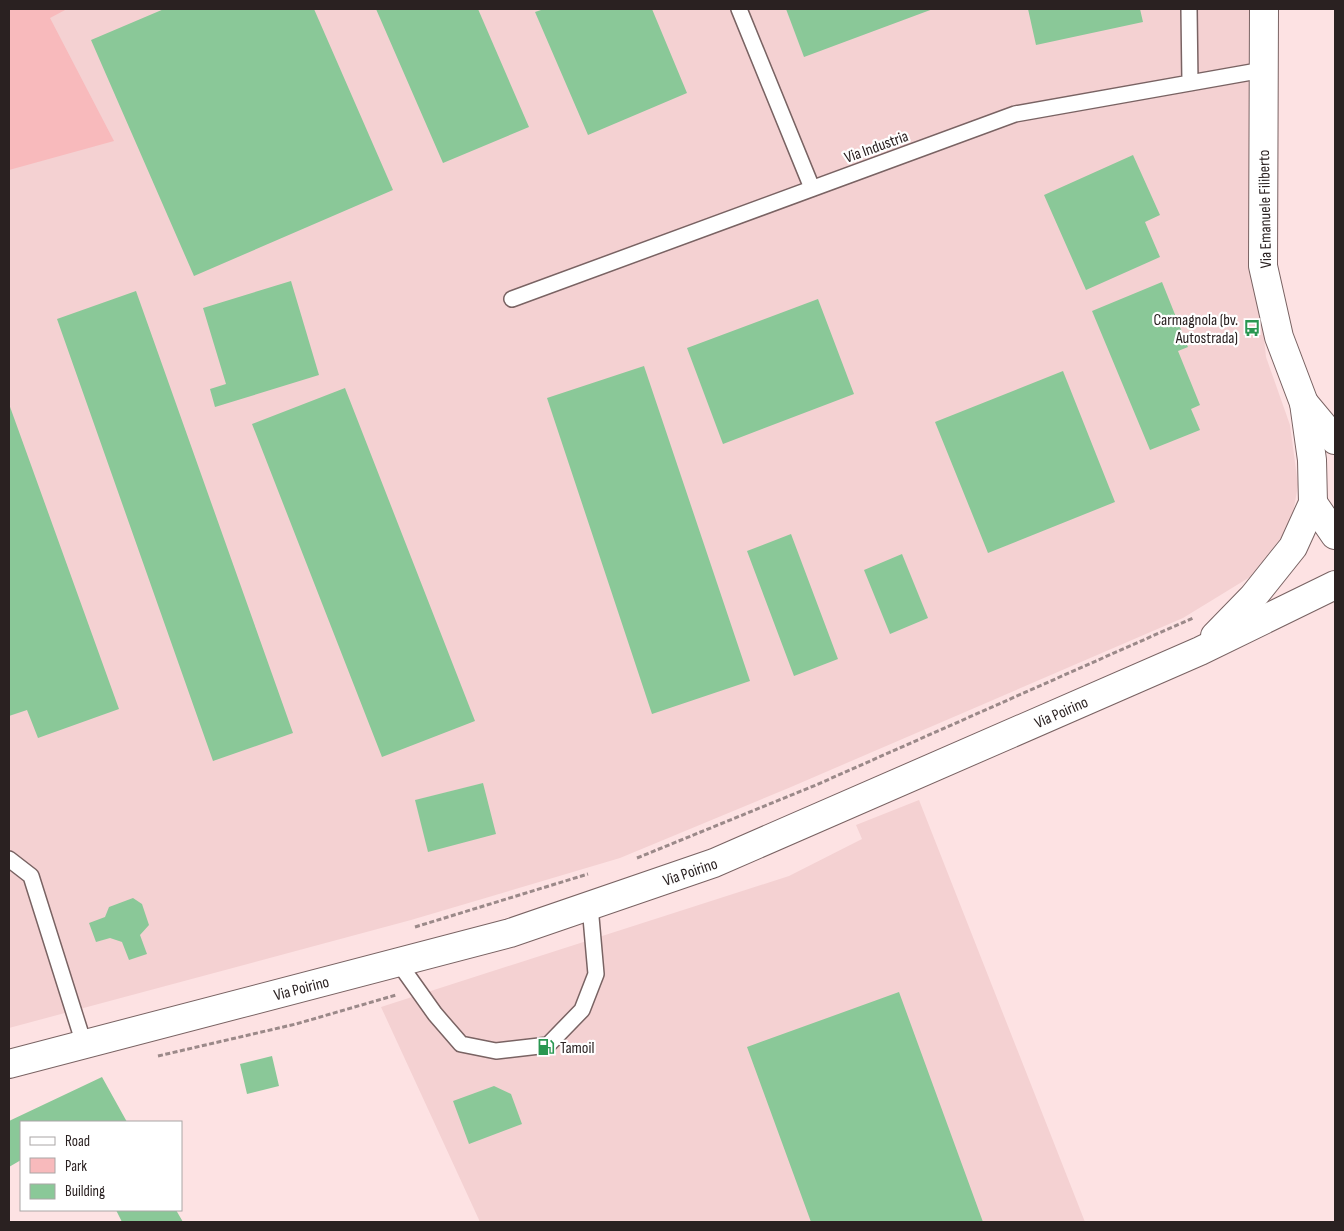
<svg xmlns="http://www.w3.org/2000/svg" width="1344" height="1231" viewBox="0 0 1344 1231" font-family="'Sofia Sans Condensed',sans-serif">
  <rect width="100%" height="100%" fill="#fde2e3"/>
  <path fill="#f4d1d2" d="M9 9H1253V231L1266 357 1290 425 1298 485 1291 525 1250 577 1183 618 791 787 620 858 411 920 9 1028Z
    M919 800 1085 1222H480L381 1007 789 876 862 839 856 825Z"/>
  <path fill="#f8babc" d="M9 9H67L50 18 114 141 9 170Z"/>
  <path fill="#8ac898" d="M164 9H314L393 190 194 276 91 40Z
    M376 9H478L529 127 443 163Z
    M544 9H652L687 93 588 135 535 12Z
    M786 9H933L804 57Z
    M1028 9H1140L1143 22 1036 45Z
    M1133 155 1160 215 1145 222 1160 257 1086 290 1044 195Z
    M291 281 319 375 215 407 210 389 226 384 203 308Z
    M1162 282 1188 347 1178 351 1200 405 1191 409 1200 430 1150 450 1092 311Z
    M136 291 293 733 213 761 57 319Z
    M818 299 854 394 723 444 687 348Z
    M644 366 750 681 652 714 547 398Z
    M1063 371 1115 502 988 553 935 422Z
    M345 388 475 721 382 757 252 424Z
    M9 404 119 709 38 738 27 710 9 716Z
    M791 534 838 659 794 676 747 551Z
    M902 554 928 618 890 634 864 570Z
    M483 783 496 834 428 852 415 800Z
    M133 898 142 904 149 925 140 935 147 954 129 960 122 942 110 938 96 942 89 923 105 917 109 907Z
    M899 992 983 1222H811L747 1047Z
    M272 1056 279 1086 247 1094 240 1064Z
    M102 1077 127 1122H21V1160L9 1167V1121Z
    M494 1086 511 1094 522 1124 469 1144 453 1101Z
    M116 1210H176L183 1222H122Z"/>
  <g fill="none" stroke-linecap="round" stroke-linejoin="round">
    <g stroke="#796363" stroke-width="18">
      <path id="lane" d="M739 9 812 188
        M1189 9 1190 83
        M512 299 1015 114 1263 70
        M9 859 31 876 84 1044
        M398 962 435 1014 461 1044 496 1051 548 1045 582 1010 596 974 590 906"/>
    </g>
    <g stroke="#796363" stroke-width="30">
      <g id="secondary">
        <path d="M1304 403 1335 440"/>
        <path d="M1313 503 1335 535"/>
        <path d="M1215 636 1253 597 1293 547 1313 503 1312 460 1304 403 1279 337 1263 266 1264 9"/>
        <path id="s1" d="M9 1064 510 933 714 863 1200 651 1335 585"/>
      </g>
    </g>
    <path stroke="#9b8989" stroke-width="3" stroke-dasharray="5 2.5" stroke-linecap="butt" d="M637 858 816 785 1193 618
      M415 927 588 874
      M158 1056 296 1024 396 995"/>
    <use href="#lane" stroke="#fff" stroke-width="15"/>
    <use href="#secondary" stroke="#fff" stroke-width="28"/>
  </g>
  <defs>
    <g id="bus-bare" transform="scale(1.35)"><path d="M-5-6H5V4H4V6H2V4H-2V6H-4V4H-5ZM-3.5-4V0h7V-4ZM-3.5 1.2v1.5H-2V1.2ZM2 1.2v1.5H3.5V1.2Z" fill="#2a9751" stroke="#fff" stroke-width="2.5" paint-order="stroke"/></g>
    <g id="fuel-bare" transform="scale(1.35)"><path d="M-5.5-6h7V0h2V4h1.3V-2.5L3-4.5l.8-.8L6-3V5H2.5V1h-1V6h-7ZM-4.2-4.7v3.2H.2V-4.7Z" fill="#2a9751" stroke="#fff" stroke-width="2.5" paint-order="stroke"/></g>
  </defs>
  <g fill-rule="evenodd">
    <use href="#bus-bare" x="1252" y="328"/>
    <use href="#fuel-bare" x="546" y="1047"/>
  </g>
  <g text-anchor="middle" stroke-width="4.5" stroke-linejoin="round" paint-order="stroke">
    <g font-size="16" fill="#2a2121" stroke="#fff">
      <text transform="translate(876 146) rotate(-20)" y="6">Via Industria</text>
      <text transform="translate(1264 209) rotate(-91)" y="6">Via Emanuele Filiberto</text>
      <text dy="6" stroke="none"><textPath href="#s1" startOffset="1112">Via Poirino</textPath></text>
      <text dy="6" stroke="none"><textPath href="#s1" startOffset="708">Via Poirino</textPath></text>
      <text dy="6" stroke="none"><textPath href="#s1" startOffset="302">Via Poirino</textPath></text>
    </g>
    <g font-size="16" fill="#2a2121" stroke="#fff" text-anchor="end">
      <text x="1238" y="325">Carmagnola (bv.<tspan x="1238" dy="18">Autostrada)</tspan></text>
      <text x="560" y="1053" text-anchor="start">Tamoil</text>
    </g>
  </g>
  <rect width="1344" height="1231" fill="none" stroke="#2a2121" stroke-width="20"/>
  <rect x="20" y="1121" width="162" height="90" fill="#ffffff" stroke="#aaa6a6"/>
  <rect x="30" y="1137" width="25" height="8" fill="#ffffff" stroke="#aaa6a6"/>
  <text x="65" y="1146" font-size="15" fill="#2a2121">Road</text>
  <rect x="30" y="1158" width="25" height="15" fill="#f8babc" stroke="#aaa6a6"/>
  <text x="65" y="1171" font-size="15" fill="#2a2121">Park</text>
  <rect x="30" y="1184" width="25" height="15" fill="#8ac898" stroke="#aaa6a6"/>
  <text x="65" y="1196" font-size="15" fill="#2a2121">Building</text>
</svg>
